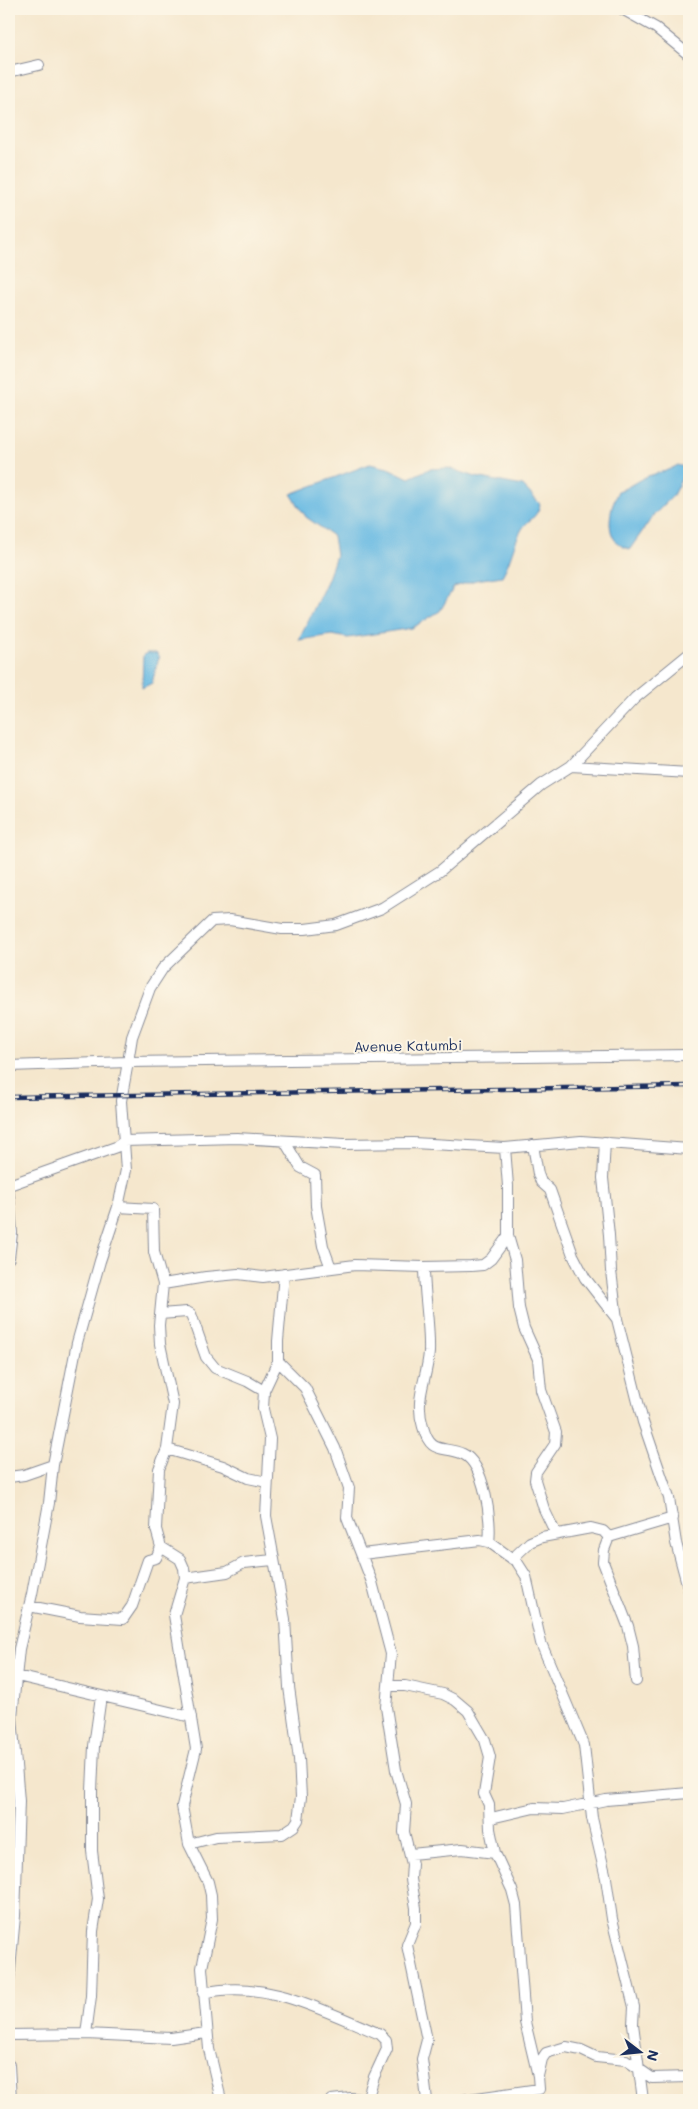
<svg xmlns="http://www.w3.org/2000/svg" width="698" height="2109" viewBox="0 0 698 2109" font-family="Mali,sans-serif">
  <rect width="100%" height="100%" fill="#fcf5e5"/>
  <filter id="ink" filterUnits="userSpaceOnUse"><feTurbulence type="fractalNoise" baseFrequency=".02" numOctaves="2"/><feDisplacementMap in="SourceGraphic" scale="10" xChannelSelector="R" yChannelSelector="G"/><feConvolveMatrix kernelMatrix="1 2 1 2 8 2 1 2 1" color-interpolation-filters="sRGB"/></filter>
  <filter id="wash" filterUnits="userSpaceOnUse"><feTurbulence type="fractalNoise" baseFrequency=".0096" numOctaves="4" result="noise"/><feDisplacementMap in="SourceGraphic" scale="20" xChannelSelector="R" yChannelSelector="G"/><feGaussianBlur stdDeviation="1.12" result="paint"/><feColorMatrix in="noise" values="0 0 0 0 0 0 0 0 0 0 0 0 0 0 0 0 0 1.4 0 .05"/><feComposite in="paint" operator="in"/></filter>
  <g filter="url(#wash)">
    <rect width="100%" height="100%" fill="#f5e7cd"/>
    <path fill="#67bae3" stroke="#4174a0" d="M370 464 388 468 409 478 429 469 448 468 476 477 523 486 540 504C537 519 529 518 522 529 513 544 511 561 502 576L476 580 454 587 440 611 412 628 348 638 332 635 299 640 328 579 336 555 333 536 306 517 291 494Z
      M678 465 687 468 672 497 653 516 630 549C602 543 609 510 618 491 629 488 637 480 648 476 660 472 666 472 678 465Z
      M146 653H156L159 657 152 683 142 688 143 656Z"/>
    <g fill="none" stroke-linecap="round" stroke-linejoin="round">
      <path stroke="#67bae3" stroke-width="2.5" d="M684 467 689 463"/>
    </g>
  </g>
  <g filter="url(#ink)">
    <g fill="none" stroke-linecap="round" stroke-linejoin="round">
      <g stroke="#888b96" stroke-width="12">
        <path id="minor" d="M622 9 656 28 689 55
          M9 72 39 65
          M571 766 689 773
          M9 1066 128 1062 132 1037 150 988 163 968 212 921 230 920 282 929H305L336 925 382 908 440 871 541 785 571 766 635 698 689 654
          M285 1142 300 1167 315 1175 316 1206 323 1246 331 1268
          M605 1142 603 1178 609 1235 611 1271 617 1319 643 1422 669 1498 676 1543 689 1591
          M533 1145 538 1174 541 1182 550 1190 573 1255 585 1278 617 1319
          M505 1148 508 1186V1236L515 1260 519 1308 524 1328 538 1359 541 1390 556 1432 555 1444 536 1472 535 1480 544 1509 556 1534
          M9 1185 116 1147 124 1141 237 1138 344 1144 413 1143 505 1148 581 1141 689 1149
          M9 1195 12 1233 9 1258
          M118 1207 153 1209 154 1252 163 1284 159 1325 160 1344 173 1404 167 1449 159 1469 156 1529 161 1547 180 1559 184 1568 185 1578 174 1615 196 1749 182 1806 189 1844 208 1882 211 1895 212 1919 202 1968 209 2049 221 2100
          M424 1267C424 1295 430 1324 429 1352 427 1380 414 1398 423 1427 431 1456 443 1445 463 1454 485 1464 492 1522 489 1542
          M284 1274 278 1341V1361L305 1388 335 1448 349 1488 347 1518 372 1582 391 1654 386 1707 396 1770 406 1804 404 1832 412 1864 411 1879 416 1908V1923L407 1945 427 2040 422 2059 427 2100
          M163 1284 206 1277 238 1274 263 1277 355 1265 424 1267 471 1266 483 1265 491 1259 508 1236
          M160 1314 187 1312 191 1314 206 1357 215 1368 247 1381 264 1391
          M167 1449 223 1466 248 1478 267 1482
          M9 1477 24 1475 53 1465
          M362 1554 480 1540 489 1542 517 1562 526 1576 541 1643 584 1745 592 1818 606 1878 612 1919 634 2007 633 2024 643 2100
          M512 1559 530 1542 542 1537 591 1528 603 1531 609 1537
          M185 1578 227 1572 244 1563 273 1560
          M29 1606 80 1616 123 1619 132 1606 148 1560 156 1558 161 1547
          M17 1676 191 1717
          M636 1681 633 1646 628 1626 603 1562 604 1550 609 1537 673 1518
          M389 1686H405L443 1694 455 1700 468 1711 485 1740 490 1757 484 1794 489 1805 490 1829 495 1853 512 1890 516 1905 525 2022 538 2076
          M491 1818 534 1808 563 1809 606 1800 689 1793
          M189 1844 216 1837 282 1834 294 1826 298 1820 301 1797 299 1759 289 1687 285 1619 266 1516 270 1439 263 1409 264 1391 278 1361
          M411 1854 462 1849 495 1853
          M9 1980 15 1916 19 1801 12 1717 19 1649 32 1594 49 1503 53 1465 77 1343 100 1261 118 1207 126 1170 121 1101 128 1062 689 1055
          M203 1993C266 1978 323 2011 380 2034L386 2040 387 2049 374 2077 367 2100
          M86 2034 91 1996 93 1931 98 1899 92 1851V1791L94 1746 101 1696
          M9 2035 86 2034 171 2038 206 2033
          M9 2065 11 2100
          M331 2100 351 2098 368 2100
          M463 2100 539 2089 538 2076 542 2059 546 2053 566 2047 581 2050 596 2057 626 2060 652 2078 689 2077"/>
      </g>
      <use href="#minor" stroke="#fff" stroke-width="10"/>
      <g stroke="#1b2f5e" stroke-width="4.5">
        <path id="rail" d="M9 1097 689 1086"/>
      </g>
      <use href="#rail" stroke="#fcf5e5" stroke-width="2.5" stroke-dasharray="8" stroke-linecap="butt"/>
    </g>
  </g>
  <g text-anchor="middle" stroke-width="4" stroke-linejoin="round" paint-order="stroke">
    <g font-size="14" fill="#1b2f5e" stroke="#fcf5e5">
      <text transform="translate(408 1046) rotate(-1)" y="5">Avenue Katumbi</text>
    </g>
  </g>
  <rect width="698" height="2109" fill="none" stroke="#fcf5e5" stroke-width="30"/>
  <g transform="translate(640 2052) rotate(106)" stroke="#fcf5e5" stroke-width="4" paint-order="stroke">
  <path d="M0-4L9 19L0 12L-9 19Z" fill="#1b2f5e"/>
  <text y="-8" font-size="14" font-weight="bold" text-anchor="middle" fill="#1b2f5e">N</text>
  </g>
</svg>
